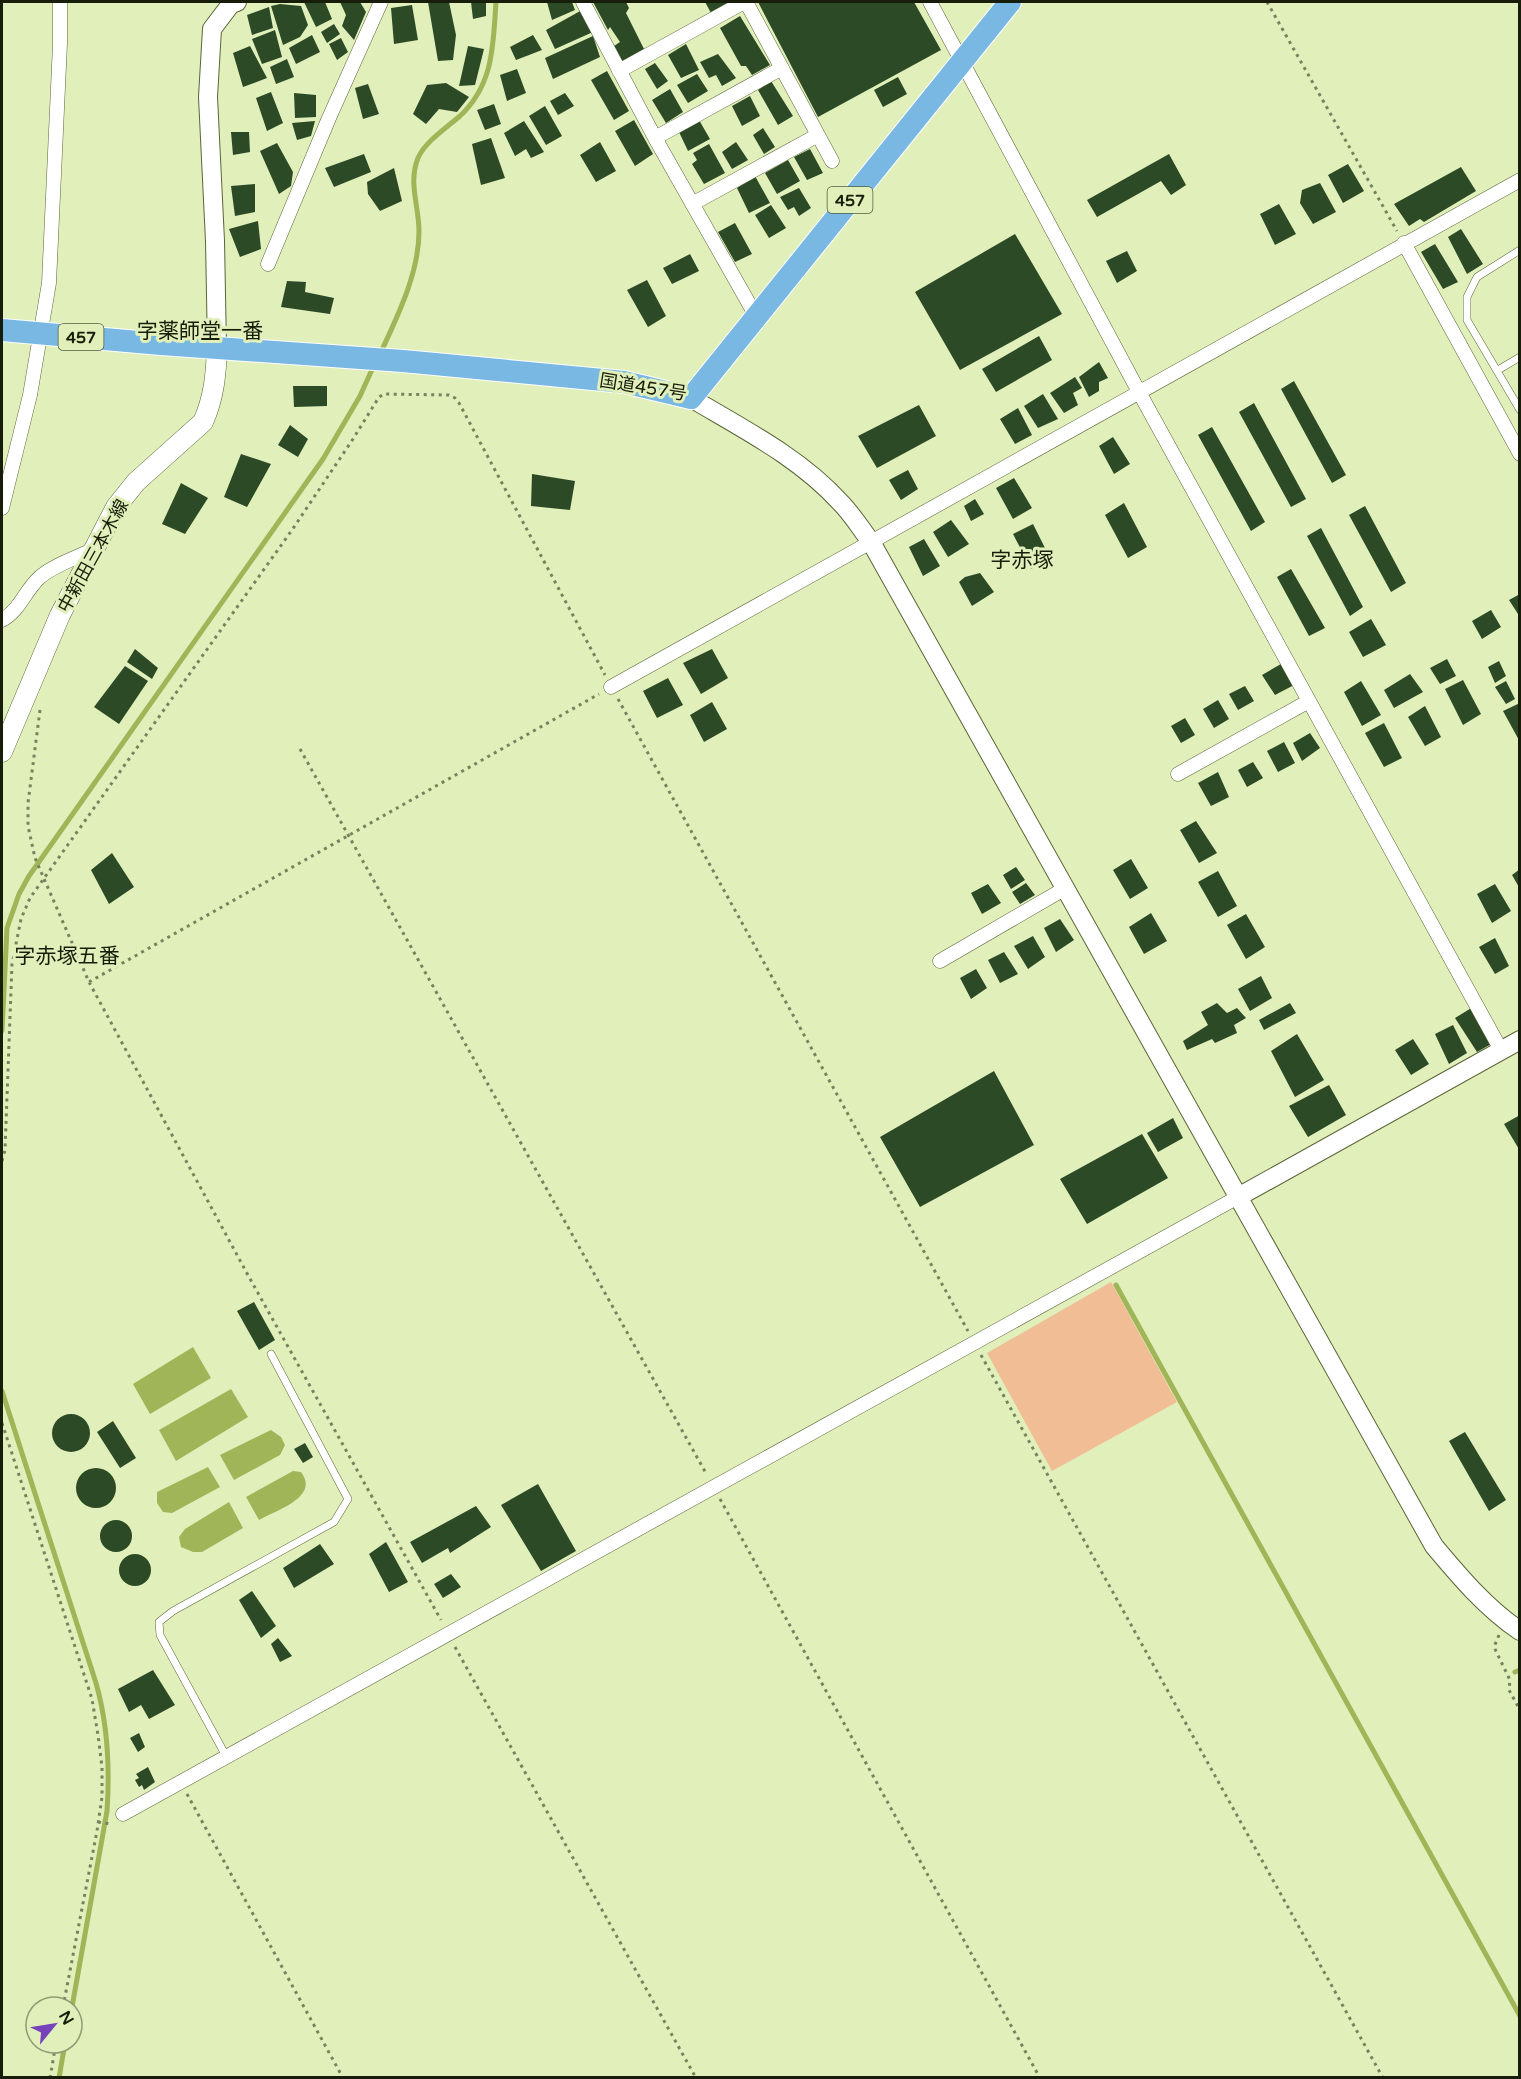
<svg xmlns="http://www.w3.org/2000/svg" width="1521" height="2079" viewBox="0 0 1521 2079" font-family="'Varela Round','Noto Sans JP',sans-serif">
  <rect width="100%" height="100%" fill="#e1efbb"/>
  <path fill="#f0bd94" d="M1111 1282 1177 1402 1052 1471 987 1353Z"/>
  <path fill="#9fb557" d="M193 1347 211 1378 150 1414 133 1384Z
    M231 1389 248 1417 176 1461 159 1430Z
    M271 1430 281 1437 285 1445 280 1455 234 1480 220 1455Z
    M208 1467 220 1487 172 1513 163 1512 157 1503V1492Z
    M293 1471 301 1472C320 1497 277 1510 259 1520L246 1497Z
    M229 1502 243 1528 202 1552H193L181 1547 179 1537 185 1529Z"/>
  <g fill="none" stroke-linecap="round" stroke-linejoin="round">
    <path stroke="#9fb557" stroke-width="5" d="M381 352C398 315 419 273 419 231 419 206 408 183 418 158 425 142 446 128 460 116 494 84 493 45 496 2
      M2 1031 7 928 19 894 29 876 323 459 360 396 375 363
      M1116 1285 1520 2016
      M2 1391 96 1683C108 1725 110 1767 107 1811L72 2007
      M1515 1672 1520 1670
      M59 2078 65 2043"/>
  </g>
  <path fill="#2c4a26" d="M304 2H325L332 19 316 27Z
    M340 2H360L366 12 354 40 342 26 346 15Z
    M428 2H449L456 35 453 60 438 61Z
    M471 2H486V16L473 19Z
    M547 2H572L575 10 552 20Z
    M593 2H626L629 8 626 13 644 49 621 62 614 46 620 42 610 27 608 30Z
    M705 2H732L711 13Z
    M758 2H914L941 50 818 117Z
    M280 4 301 6 308 25 300 37 283 45 271 6Z
    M412 5 418 40 394 44 391 8Z
    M269 7 273 28 252 35 247 15Z
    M582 10 593 32 555 49 546 30Z
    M740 16 770 65 752 75 746 66H741L720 28Z
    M334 24 340 34 327 43 321 32Z
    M275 30 282 57 262 64 252 39Z
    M312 35 320 52 296 64 289 48Z
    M533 35 542 50 516 60 510 47Z
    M593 36 600 57 553 79 545 58Z
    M341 38 348 52 337 60 329 44Z
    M686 44 699 70 681 78 668 55Z
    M250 46 267 78 243 87 233 53Z
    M468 46 484 49 475 85 459 86Z
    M718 54 736 78 722 86 716 75 709 78 700 62Z
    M287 59 294 77 276 84 270 67Z
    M655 63 668 81 657 89 645 69Z
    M517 69 526 93 507 101 500 75Z
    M607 71 629 111 614 120 591 80Z
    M697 74 708 91 688 103 677 85Z
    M898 77 907 94 883 107 874 90Z
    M771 81 793 116 778 125 758 90Z
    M446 83 469 97 457 112 439 109 426 124 413 114 427 85Z
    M368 84 379 114 363 119 355 88Z
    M670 89 683 112 666 123 652 100Z
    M271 92 283 123 267 131 256 98Z
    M294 93 316 95V117L295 118Z
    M565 93 574 106 558 115 550 101Z
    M750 96 760 116 742 126 732 106Z
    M494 104 501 124 485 130 477 110Z
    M545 106 562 136 546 145 529 116Z
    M634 120 653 154 635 166 615 131Z
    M699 120 710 139 688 151 679 132Z
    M315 121 311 136 297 140 292 123Z
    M524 121 544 152 531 158 526 149 515 156 504 133Z
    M763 128 775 147 764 154 753 135Z
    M231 132H249L250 152 233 155Z
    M491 138 505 178 481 185 472 144Z
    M600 142 616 171 596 182 580 155Z
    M736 142 748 160 732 169 722 152Z
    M277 143 293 172 291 186 279 194 260 151Z
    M709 144 725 173 704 184 692 164 697 160 693 153Z
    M810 149 823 173 807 180 794 157Z
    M364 154 371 172 334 187 325 168Z
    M1169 154 1186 185 1171 195 1161 181 1097 217 1087 200Z
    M788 160 800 181 777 194 765 173Z
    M1348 164 1364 191 1343 203 1328 175Z
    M1461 167 1476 191 1424 222 1420 219 1409 226 1394 204Z
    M394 168 402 201 380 211 368 194 367 182Z
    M755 176 770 203 749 213 737 188Z
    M1320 183 1336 212 1313 224 1300 203 1302 190Z
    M255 184V212L235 216 231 186Z
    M799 188 811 208 799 216 794 207 788 210 780 197Z
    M1279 204 1296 234 1275 245 1260 214Z
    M771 205 786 228 769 238 755 215Z
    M258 221 261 249 240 257 229 229Z
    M735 223 752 254 735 262 718 232Z
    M1461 229 1483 264 1467 274 1448 237Z
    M1015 234 1062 314 960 370 915 292Z
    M1435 244 1458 282 1443 289 1421 252Z
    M1127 251 1137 271 1117 283 1106 261Z
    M690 254 699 271 672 284 663 268Z
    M647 280 666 316 648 327 627 290Z
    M287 281 306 282 305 292 334 298 330 314 281 307Z
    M1039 336 1052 360 996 392 982 369Z
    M1099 362 1108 378 1099 382V391L1089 397 1079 377Z
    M1075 377 1082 388 1073 393 1078 405 1064 413 1050 393Z
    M1294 381 1346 475 1332 483 1281 389Z
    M293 386H327V406L294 407Z
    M1043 394 1058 419 1038 428 1024 406Z
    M1254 403 1306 499 1291 507 1239 412Z
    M919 405 936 436 877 468 858 436Z
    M1018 408 1032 435 1015 444 1000 419Z
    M290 425 308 439 298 457 278 445Z
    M1212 427 1265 522 1251 531 1198 435Z
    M1113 437 1130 464 1114 474 1099 446Z
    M241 454 271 464 247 507 224 497Z
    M908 470 918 489 901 500 889 480Z
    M532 474 575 481 570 510 531 506Z
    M1014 478 1032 508 1013 519 996 488Z
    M181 483 208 498 185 534 162 524Z
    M975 499 984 514 971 521 964 506Z
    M1124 503 1147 547 1128 558 1105 515Z
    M1365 506 1406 583 1391 592 1349 515Z
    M951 520 969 544 948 557 933 532Z
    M1033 524 1050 558 1031 569 1013 534Z
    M1321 528 1363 607 1350 616 1307 536Z
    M924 539 940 566 923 576 909 547Z
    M1291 569 1325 628 1309 636 1277 577Z
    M980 573 994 592 972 606 959 582 965 577Z
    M1520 594V613L1518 614 1509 600Z
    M1491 610 1501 627 1482 639 1472 621Z
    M1371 619 1386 645 1363 657 1349 632Z
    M135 649 158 668 152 679 127 662Z
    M712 649 728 678 701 694 683 663Z
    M1447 659 1456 676 1440 684 1430 668Z
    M1499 661 1506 676 1495 683 1488 667Z
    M1281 664 1294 685 1275 695 1262 675Z
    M125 666 148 681 119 724 94 707Z
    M1410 674 1423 692 1394 708 1384 690Z
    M668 678 683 705 657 718 643 691Z
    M1463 680 1481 714 1463 725 1445 689Z
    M1361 681 1381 715 1362 726 1344 692Z
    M1506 681 1515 699 1506 704 1495 687Z
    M1245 686 1254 701 1238 710 1229 694Z
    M1218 700 1229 719 1214 728 1203 709Z
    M712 702 727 729 704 742 690 715Z
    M1520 703V742L1503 711Z
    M1425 706 1441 737 1425 746 1408 717Z
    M1185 718 1195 735 1181 743 1171 726Z
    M1384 723 1402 758 1384 767 1365 733Z
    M1310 733 1320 748 1302 761 1293 743Z
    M1284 742 1295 763 1278 772 1267 751Z
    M1253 762 1263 778 1247 787 1238 770Z
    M1218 772 1229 797 1211 806 1198 783Z
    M1196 821 1217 853 1199 863 1180 830Z
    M112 853 134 887 109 904 91 870Z
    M1131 859 1148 888 1130 899 1113 870Z
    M1016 867 1025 880 1011 889 1003 875Z
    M1520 869V889L1512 875Z
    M1218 871 1237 906 1218 917 1198 882Z
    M1026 883 1035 895 1020 904 1012 892Z
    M988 884 1001 903 982 914 971 893Z
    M1495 884 1511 911 1492 923 1477 894Z
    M1151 913 1167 941 1144 954 1129 927Z
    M1246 914 1265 947 1246 959 1227 925Z
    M1060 919 1074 940 1056 952 1044 928Z
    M1033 936 1045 957 1028 969 1014 946Z
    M1495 938 1509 966 1495 974 1479 947Z
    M1004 952 1018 974 1000 983 988 960Z
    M976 969 987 988 971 999 960 978Z
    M1261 976 1272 998 1250 1011 1238 989Z
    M1217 1003 1227 1013 1237 1008 1246 1018 1234 1025 1237 1033 1215 1043 1212 1039 1187 1050 1183 1041 1208 1025 1201 1012Z
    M1290 1003 1296 1013 1264 1030 1259 1020Z
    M1473 1007 1493 1043 1477 1052 1455 1018Z
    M1453 1025 1467 1053 1449 1064 1435 1034Z
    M1297 1034 1324 1080 1295 1097 1271 1051Z
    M1413 1039 1429 1064 1411 1075 1395 1050Z
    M994 1071 1034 1145 920 1207 880 1137Z
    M1329 1085 1346 1115 1308 1137 1289 1106Z
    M1520 1115V1151L1504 1124Z
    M1173 1118 1183 1138 1158 1152 1147 1133Z
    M1142 1134 1168 1178 1087 1224 1060 1179Z
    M254 1302 275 1340 259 1350 237 1311Z
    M52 1433a19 19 0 1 1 38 0a19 19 0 1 1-38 0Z
    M113 1421 136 1458 120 1468 97 1432Z
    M1465 1432 1506 1500 1489 1511 1449 1441Z
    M305 1443 313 1457 303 1463 294 1449Z
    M76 1488a20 20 0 1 1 40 0a20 20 0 1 1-40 0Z
    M538 1484 576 1551 541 1571 501 1505Z
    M476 1506 491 1527 450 1553 448 1548 422 1563 410 1542Z
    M100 1536a16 16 0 1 1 32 0a16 16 0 1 1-32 0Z
    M386 1542 408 1582 389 1592 369 1554Z
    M320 1544 334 1564 294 1588 283 1568Z
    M119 1570a16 16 0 1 1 32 0a16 16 0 1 1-32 0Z
    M451 1574 461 1587 443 1598 434 1584Z
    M252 1591 276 1626 261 1638 239 1600Z
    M278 1638 292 1656 280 1662 271 1644Z
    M153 1670 175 1705 149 1719 141 1705 129 1712 118 1689Z
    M139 1733 145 1747 138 1752 130 1738Z
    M148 1767 155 1782 144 1790 142 1785 139 1787 135 1780 139 1778 136 1774Z"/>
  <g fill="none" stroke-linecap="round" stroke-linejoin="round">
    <g stroke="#5a6537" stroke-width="8">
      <path id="service" d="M1520 250 1477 277 1467 297V320L1520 410
        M1498 370 1520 357
        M226 1756 160 1635 159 1622 173 1611 334 1522 348 1499 271 1354"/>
    </g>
    <g stroke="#5a6537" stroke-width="15">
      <path id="minor" d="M583 2 655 138 756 316
        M746 2 832 161
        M930 2 1139 392 1501 1050
        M619 71 744 2
        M655 138 782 68
        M692 204 818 135
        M1404 243 1520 454
        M268 264 329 118 381 2
        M2 508 30 395 49 283 60 44V2
        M2 620C20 610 24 592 39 578 53 565 77 558 94 549
        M611 687 1520 180
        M1178 774 1309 701
        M940 961 1064 889
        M123 1814 1238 1197"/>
    </g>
    <g stroke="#5a6537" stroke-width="20">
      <path id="tertiary" d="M217 348 215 241 208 97 212 29 231 4 237 2
        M691 398C743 429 799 457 840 502 852 514 861 529 871 542L1434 1546C1460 1577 1486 1608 1520 1631
        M1238 1197 1520 1040"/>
    </g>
    <g stroke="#5a6537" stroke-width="21">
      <path id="secondary" d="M2 752 60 615 116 507 136 482 203 422C214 398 216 374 217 348"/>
    </g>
    <g stroke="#fff" stroke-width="24">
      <path id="trunk" d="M161 344 403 361 624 382 691 398 1010 2"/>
    </g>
    <path stroke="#78825e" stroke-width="3" stroke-dasharray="3 4.5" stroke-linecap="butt" d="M1267 2 1397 231
      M618 699 968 1331
      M40 710 28 803V826L35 858 89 982 249 1277 441 1620
      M300 749 707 1475
      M89 982 599 694
      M2 1161 5 1150 12 964 21 919 30 898 292 530 353 439 379 397 384 394 449 395 455 398 459 403 605 675
      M981 1355 1383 2078
      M2 1423 92 1699 98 1735 102 1767V1797L97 1831 63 2007
      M720 1499 1040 2078
      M1499 1635 1494 1647 1510 1680 1509 1690 1520 1710
      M455 1647 696 2078
      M187 1794 343 2078
      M98 1822 111 1824
      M50 2078 56 2043"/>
    <use href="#service" stroke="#fff" stroke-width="7"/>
    <use href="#minor" stroke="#fff" stroke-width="14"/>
    <use href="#tertiary" stroke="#fff" stroke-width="18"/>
    <use href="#secondary" stroke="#fff" stroke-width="20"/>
    <use href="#trunk" stroke="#78b8e3" stroke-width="22"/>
    <g stroke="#fff" stroke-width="24" stroke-linecap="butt">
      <path id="trunk-bridge" d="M2 330 161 344"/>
    </g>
    <use href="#trunk-bridge" stroke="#78b8e3" stroke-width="22"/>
  </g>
  <g text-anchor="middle" stroke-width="6" stroke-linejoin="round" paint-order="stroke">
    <g fill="#e1efbb" stroke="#545c3e" stroke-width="1.5">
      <rect x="827.5" y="187" width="45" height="26" rx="4.5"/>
      <rect x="58.5" y="324" width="45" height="26" rx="4.5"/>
    </g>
    <g font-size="16" font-weight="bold" fill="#181d09">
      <text x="850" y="206">457</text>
      <text x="81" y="343">457</text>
    </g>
    <g font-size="18" fill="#181d09" stroke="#e1efbb">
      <text transform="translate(643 387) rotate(9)" y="6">国道457号</text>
      <text transform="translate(93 556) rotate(-61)" y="6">中新田三本木線</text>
    </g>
    <g font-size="21" fill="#181d09" stroke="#e1efbb">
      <text x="200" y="338">字薬師堂一番</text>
      <text x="1022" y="567">字赤塚</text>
      <text x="67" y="963">字赤塚五番</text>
    </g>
  </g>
  <rect width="1521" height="2079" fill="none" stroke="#181d09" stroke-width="6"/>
  <g transform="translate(54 2025) rotate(60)"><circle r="28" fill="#e1efbb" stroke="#919b74" stroke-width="1.5"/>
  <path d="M0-4.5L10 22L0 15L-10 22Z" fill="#7743ba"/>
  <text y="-9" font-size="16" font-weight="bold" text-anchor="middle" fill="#181d09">N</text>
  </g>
</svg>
